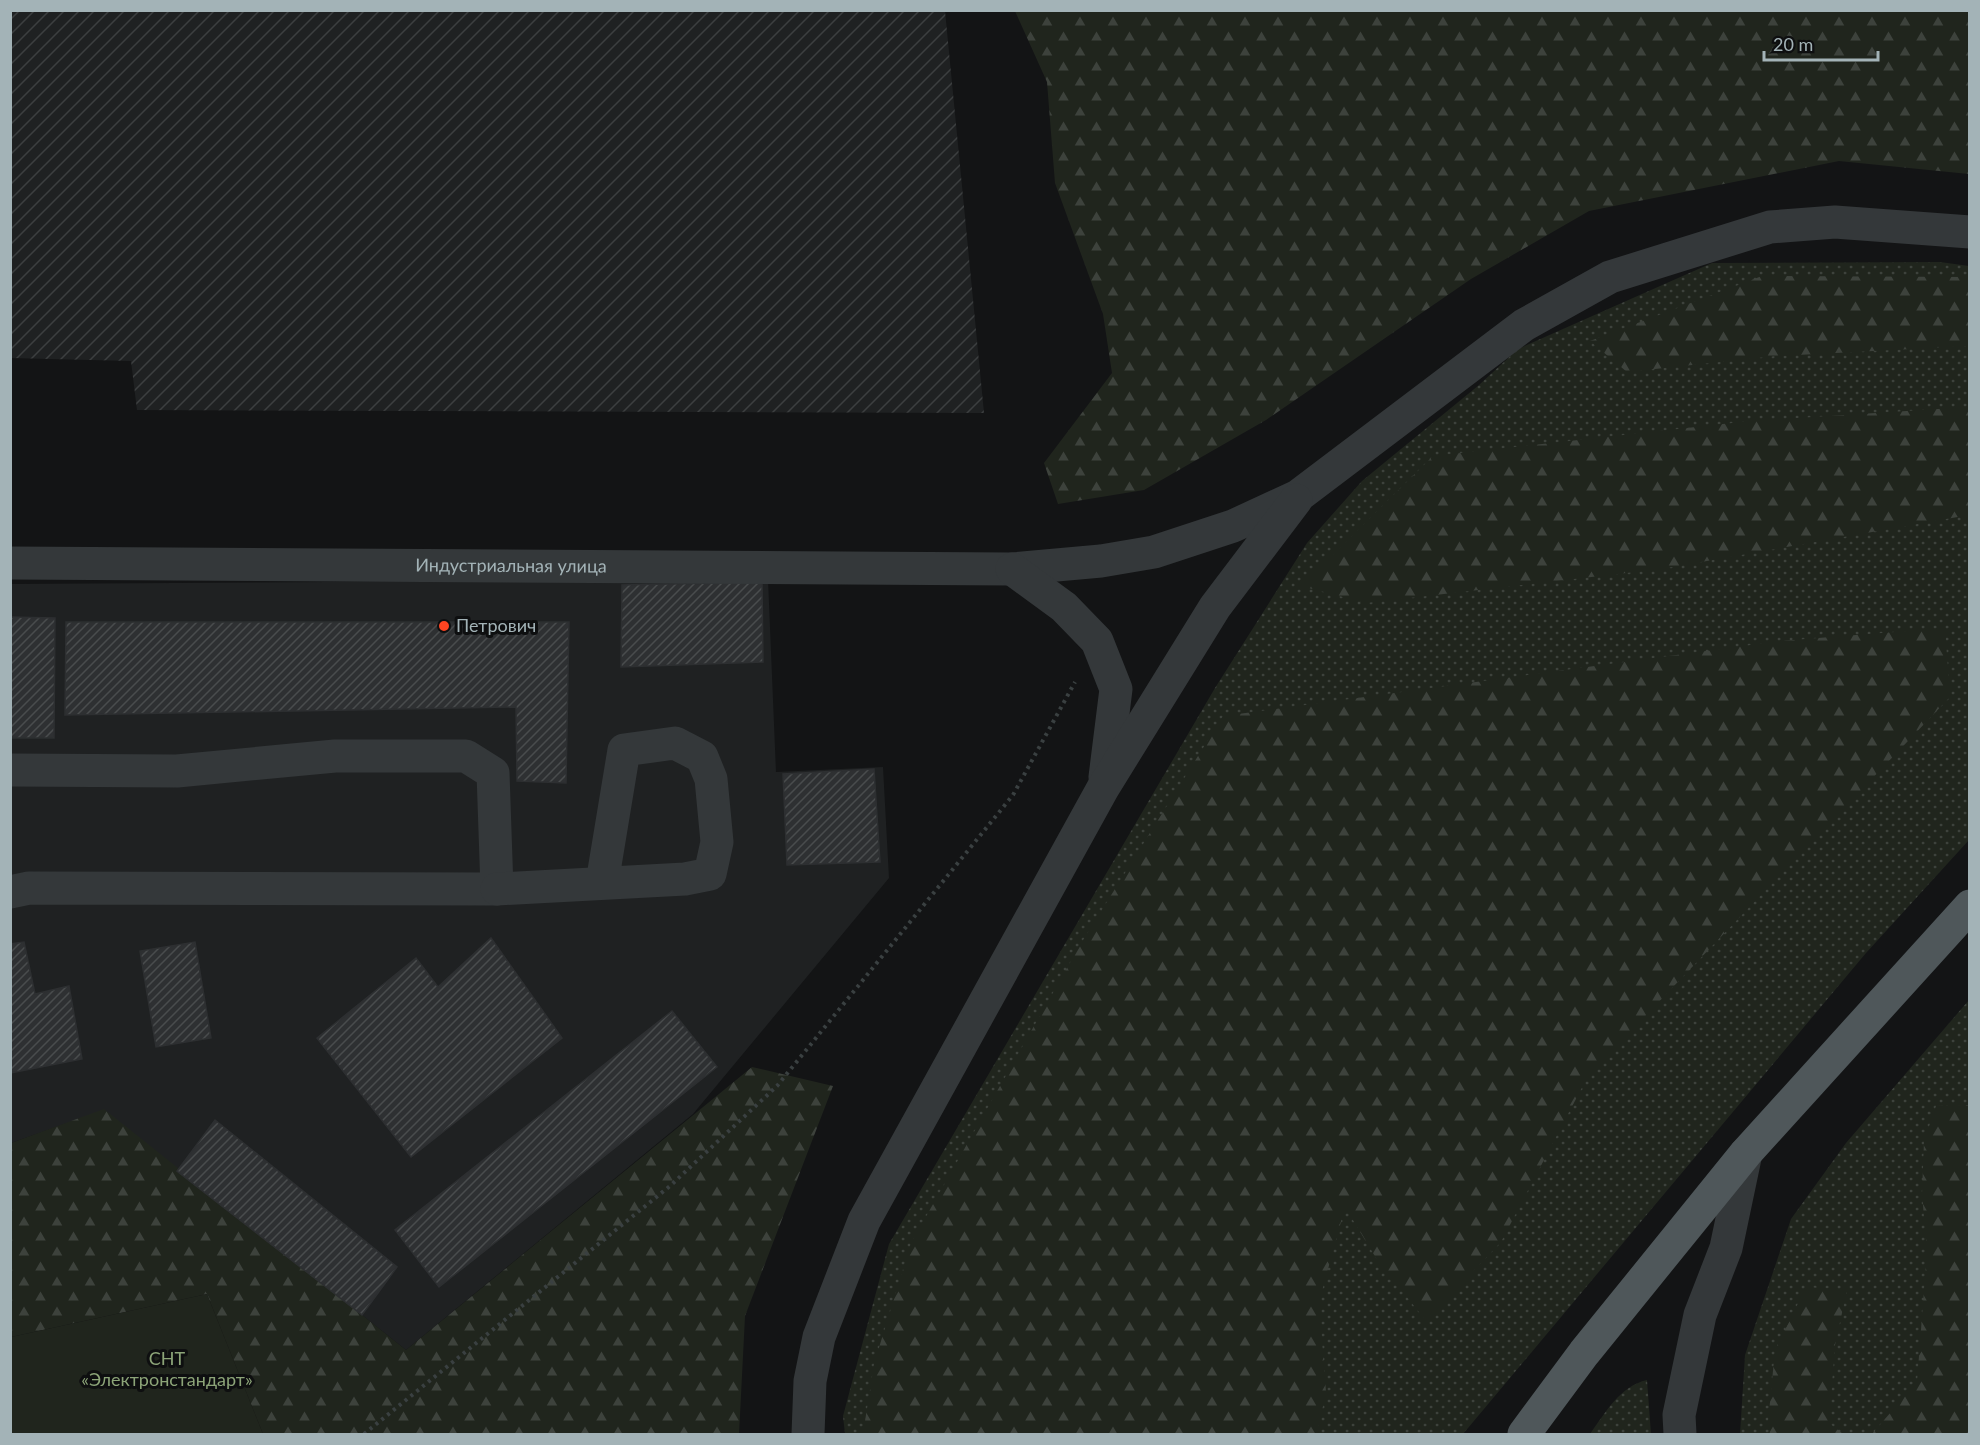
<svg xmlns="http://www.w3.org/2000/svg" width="1980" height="1445" viewBox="0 0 1980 1445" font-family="Lato,sans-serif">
  <defs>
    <pattern id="industrial-furrows" width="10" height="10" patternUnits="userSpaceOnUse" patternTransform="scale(1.5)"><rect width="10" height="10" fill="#1f2122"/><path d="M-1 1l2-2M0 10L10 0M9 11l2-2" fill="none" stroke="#3c3f40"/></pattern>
    <pattern id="grass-dots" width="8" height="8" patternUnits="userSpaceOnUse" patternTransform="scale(1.5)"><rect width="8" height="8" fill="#20251d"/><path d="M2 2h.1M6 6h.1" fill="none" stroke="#3d423c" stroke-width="1.8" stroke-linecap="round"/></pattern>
    <pattern id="forest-firs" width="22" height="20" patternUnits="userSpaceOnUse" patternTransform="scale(1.5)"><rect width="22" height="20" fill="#20251d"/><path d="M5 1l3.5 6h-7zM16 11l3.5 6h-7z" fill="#3d423c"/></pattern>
    <pattern id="building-hatch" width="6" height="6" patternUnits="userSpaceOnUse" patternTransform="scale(1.5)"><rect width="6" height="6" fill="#2e3032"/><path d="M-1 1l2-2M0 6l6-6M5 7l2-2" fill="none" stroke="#494c4d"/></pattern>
  </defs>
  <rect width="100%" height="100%" fill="#131415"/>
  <path fill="#1f2122" d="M768 579 776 772 883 767 889 878 693 1114 406 1350 104 1110 11 1143 10 584Z"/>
  <path fill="url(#industrial-furrows)" d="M11 10 945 11 984 413 137 410 131 361 11 358Z"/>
  <path fill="url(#grass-dots)" d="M1940 262 1969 266V840L1866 953 1463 1434H845L843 1416 889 1244 1215 688 1307 543 1362 481 1479 385 1518 349 1712 263Z
    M1969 1000V1434H1740L1745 1355 1791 1219 1846 1143Z
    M1647 1380 1651 1434H1590C1606 1412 1620 1386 1647 1380Z"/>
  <path fill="url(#forest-firs)" d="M1015 11H1969V174L1839 161 1589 211 1471 279 1266 420 1144 490 1058 504 1044 463 1112 373 1103 314 1055 183 1047 82Z
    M1762 276 1969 277V346L1776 356 1627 372 1590 341Z
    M1969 407V515L1661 569 1366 603 1301 586 1433 456 1750 421Z
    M1945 628 1950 697 1588 1076 1501 1242 1426 1321 1376 1258 1345 1207 1319 1302 1326 1392 1317 1434H863L874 1364 911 1243 1080 945 1223 716 1780 641Z
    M752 1067 833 1086 745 1316 739 1434H263L207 1294 11 1337V1143L104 1109 406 1350Z
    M1968 1105 1969 1434H1872L1917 1382 1927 1251 1922 1194 1924 1141 1936 1106Z
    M1806 1287 1847 1290 1835 1345 1829 1423 1843 1434H1770L1768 1423 1775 1350Z"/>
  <path fill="#20251d" d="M207 1294 263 1434H11V1337Z"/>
  <path fill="url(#building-hatch)" stroke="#2d2f31" stroke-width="1.5" d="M762 582 763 662 621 667 622 585Z
    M10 617 55 618 54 738H10Z
    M66 622H569L566 783 517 781 516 707 65 715Z
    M874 769 880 862 787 865 783 774Z
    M491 938 562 1038 411 1157 317 1038 416 958 438 987Z
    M24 942 35 994 69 986 82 1059 10 1073V944Z
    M195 942 211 1038 156 1047 140 951Z
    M672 1011 717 1067 439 1287 395 1230Z
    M215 1120 397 1267 362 1315 177 1171Z"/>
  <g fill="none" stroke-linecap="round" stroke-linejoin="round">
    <path stroke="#3a4041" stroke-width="4" stroke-dasharray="3 4.5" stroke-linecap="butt" d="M364 1434 670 1186 777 1086 1013 795 1075 682"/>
    <g stroke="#34383a" stroke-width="33">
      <path id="s1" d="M10 563 1012 569 1101 561 1154 552 1233 526 1298 496 1524 325 1610 277 1770 227 1835 222 1970 232"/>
      <path d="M1012 569 1064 607 1097 641 1116 689 1105 777"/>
      <path d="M10 770 177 771 335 756H466L493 773 497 889 29 888 10 892"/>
      <path d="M497 889 685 879 710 874 717 842 711 779 702 757 675 743 624 750 602 883"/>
      <path d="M808 1434 810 1381 819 1337 864 1221 1103 788 1215 607 1296 500"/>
      <path d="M1680 1434 1679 1415 1700 1315 1726 1248 1746 1153"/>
    </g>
    <path stroke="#4f575a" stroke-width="33" d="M1524 1434 1584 1353 1746 1153 1970 906"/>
  </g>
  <circle fill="#ff4421" stroke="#0e0f10" stroke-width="2" cx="444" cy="626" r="6"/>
  <g text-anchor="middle" stroke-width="6" stroke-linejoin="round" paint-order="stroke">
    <g font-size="18" fill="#a3b3b7" stroke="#0e0f10">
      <text dy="6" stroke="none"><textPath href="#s1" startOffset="501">Индустриальная улица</textPath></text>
    </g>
    <g font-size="18" fill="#a3b3b7" stroke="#0e0f10" text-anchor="start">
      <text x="456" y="632">Петрович</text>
    </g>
    <g font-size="18" fill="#8ca478" stroke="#0e0f10">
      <text x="167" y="1365">СНТ<tspan x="167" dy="21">«Электронстандарт»</tspan></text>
    </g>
  </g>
  <rect width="1980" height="1445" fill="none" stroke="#a3b3b7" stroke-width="24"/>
  <path d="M1764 51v9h114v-9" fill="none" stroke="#a3b3b7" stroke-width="3"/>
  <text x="1773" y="51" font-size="18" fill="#a3b3b7" stroke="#0e0f10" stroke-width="4.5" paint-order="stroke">20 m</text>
</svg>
